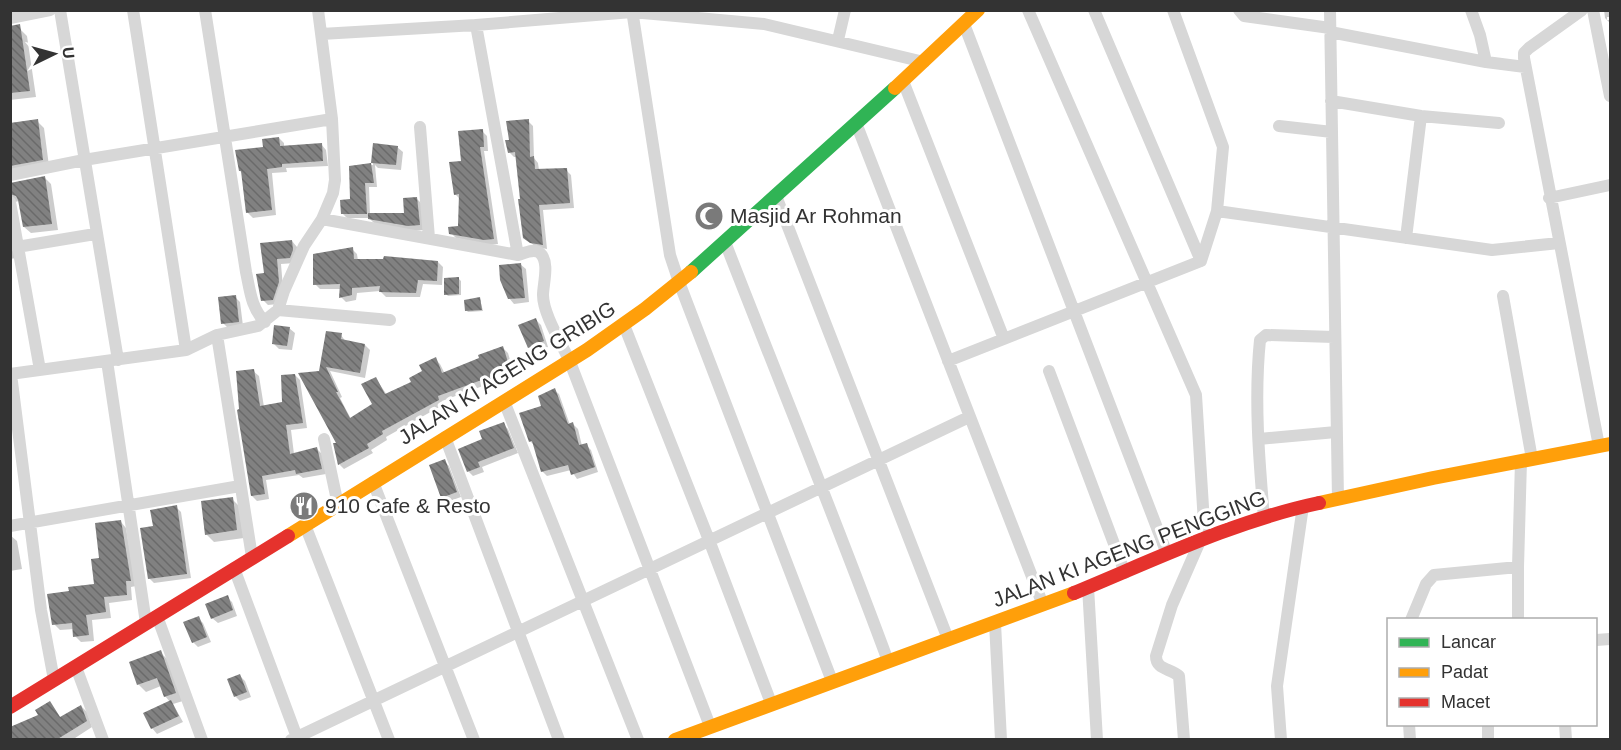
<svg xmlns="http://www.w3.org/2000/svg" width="1621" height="750" viewBox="0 0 1621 750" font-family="Helvetica,sans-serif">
  <defs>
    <pattern id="building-back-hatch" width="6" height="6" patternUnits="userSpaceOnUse" patternTransform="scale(1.5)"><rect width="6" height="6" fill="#818181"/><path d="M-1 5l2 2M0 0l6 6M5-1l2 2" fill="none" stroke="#6a6a6a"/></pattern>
  </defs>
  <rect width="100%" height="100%" fill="#fff"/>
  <path fill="#0003" d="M1604 10H1610V17H1607V20H1610V23L1605 18Z
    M20 29 27 36 36 97 10 100V31Z
    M37 121 44 128 49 166 10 177V125Z
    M528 121 533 126 534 158 538 163 539 170H566L571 175 574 208 543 210 547 249 536 247 525 238 517 157H514L509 152 510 141Z
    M482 131 487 136 488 151H484L498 244 490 245 456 238 451 233 460 227V199L455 194 462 162Z
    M279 138 284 143V147L321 144 326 150 328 166 286 168 287 172 272 173 276 215 253 218 248 213 243 174 240 171Z
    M374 145 397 147 403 152 401 170 378 168 375 165 377 187H369L370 215 406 214 417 199 422 204 424 230 414 231 375 224 369 218H347L342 213 352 201 351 167 373 165Z
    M45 178 51 184 58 230 31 233 24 227 19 201 11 203 10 185Z
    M10 226 16 258 10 259Z
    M292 241 297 247 298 256 295 263 281 264 283 288 278 304 268 305 263 300 265 274 262 245Z
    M352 249 357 254 358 261 438 262 443 267 442 285 423 284 420 297H386L380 291 357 293 356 300 346 302 341 297V289H320L315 284Z
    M520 264 526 269 529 302 514 304 509 298Z
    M458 278 461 281V295L448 296 446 294Z
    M235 297 240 302 243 326 228 328 223 323Z
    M480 299 483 311 468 312 466 310Z
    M536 320 541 325 548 347 534 352 529 347Z
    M289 328 295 333 292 350 279 349 273 343Z
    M341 335 346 342 365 345 370 350 365 378 330 371 342 397 340 398 351 419 374 405 376 379 387 395 413 382 435 359 440 364 445 374 503 348 508 353 515 377 495 387 491 383 442 401 443 405 386 437 387 440 371 450 373 453 344 469 339 464V444L321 373Z
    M253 371 259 376 264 407 284 403 295 375 300 380 307 428 291 430 294 454 317 449 322 454 326 474 303 478 299 475 266 480 269 499 257 501 252 496Z
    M554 390 559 394 570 425 573 424 578 429 582 446 586 445 591 450 598 472 577 479 571 470 547 476 542 471 535 446 530 441 543 407Z
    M503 424 508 429 518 453 482 467 484 472 473 476 468 471 484 440Z
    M444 461 449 466 461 497 447 502 442 497Z
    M232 499 240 507 244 538 214 542 206 534Z
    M176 507 181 512 191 578 154 583 149 578 155 528Z
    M121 522 126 528 136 586 131 587 132 600 109 603 111 618 92 620 94 641 81 642 75 636 74 629 60 630 54 624 71 593 95 585 100 560Z
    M10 535 17 541 22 569 10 571Z
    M227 597 232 602 237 616 218 623 212 618Z
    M198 618 203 623 211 642 198 647 193 642Z
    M160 652 168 660 183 701 173 704 183 722 157 734 152 728 170 702 165 696 161 686 146 692 138 684Z
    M240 676 245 681 251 697 240 701 235 696Z
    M50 703 61 718 81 706 87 712 92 727 72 740H10L40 716Z"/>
  <path fill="url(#building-back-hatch)" d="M20 24 30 91 10 93V26Z
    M38 119 43 160 10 166V123Z
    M529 119 530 157 534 156 535 169 567 168 570 203 539 205 543 245 530 243 523 238 518 199H520L515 152 508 153 505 140H509L506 121Z
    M483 129 484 147H480L494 239 484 240 449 234 448 227 458 226 459 194 454 195 449 162 461 161 458 131Z
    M279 137 280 146 322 143 323 161 282 164V167L267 169 272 210 246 213 241 171H239L235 150 263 147 262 139Z
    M373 143 398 146 396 165 371 163Z
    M371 163 374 183H365L367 214H341L340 200 350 199 349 166Z
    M45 176 52 224 23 227 18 200 16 196 10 194V183Z
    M417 197 420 225 408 226 368 219V213H404L403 198Z
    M292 240 293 250 290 258 277 259 279 282 273 300 261 301 256 274 264 273 260 243Z
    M353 247 354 259H383L384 256 438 261 437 281 418 280 416 293 379 292 380 286 352 288V295L339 298 340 284 313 285V254Z
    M521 263 525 298 508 299 500 280 499 265Z
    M459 277V294L444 295V278Z
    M236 295 239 322 221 324 218 297Z
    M480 297 482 310 465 311 464 300Z
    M536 318 544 341 528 348 518 325Z
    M274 325 290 327 287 346 272 344Z
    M326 331 342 333 341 339 365 344 360 373 326 367 338 392H336L350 418 372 404 361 384 376 377 385 394 411 382 409 378 422 371 419 365 436 357 442 373 479 358 478 355 503 346 511 372 489 383 487 378 438 396 439 400 382 431 383 434 367 444 369 448 338 465 333 443H336L298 373 319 371Z
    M254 369 260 406 282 402 281 375 295 374 303 423 286 425 290 454 317 447 322 469 296 474 295 470 262 476 265 494 251 496 237 410 239 409 236 371Z
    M555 388 568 424 573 422 579 445 587 443 595 467 571 475 568 465 541 472 532 441 529 442 519 413 541 406 538 396Z
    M504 422 514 448 478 462 480 467 467 472 458 449 482 439 479 431Z
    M445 459 457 492 441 498 429 465Z
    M233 497 237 530 205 535 201 501Z
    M177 505 187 574 148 579 140 528 153 526 150 510Z
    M121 520 131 581H126L127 595 104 597 106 612 86 615 89 635 73 637 72 623 52 625 47 594 69 591 68 587 94 584 91 559 99 558 95 523Z
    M228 595 233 610 211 619 205 604Z
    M199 616 207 637 192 643 183 622Z
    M161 650 176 693 164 697 157 678 137 685 129 662Z
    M240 674 247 692 234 697 227 679Z
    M171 700 179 716 151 729 143 713Z
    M50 701 60 717 81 705 87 721 56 740H10V727L38 715 35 710Z"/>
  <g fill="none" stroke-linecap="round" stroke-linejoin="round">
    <path stroke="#d7d7d7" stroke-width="12" d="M60 10 118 360
      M133 10 186 350
      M205 10 246 272C250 290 251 308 265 322
      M632 10 670 255 679 282 832 681
      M1028 10 1196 395 1205 539
      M1094 10 1201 261
      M1173 10 1223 147 1217 211 1201 261
      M1239 10 1244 16 1330 28
      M1330 10 1338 499
      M1471 10 1480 35 1486 62
      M1582 10 1529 48 1524 53V58L1599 446
      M1593 10 1610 96
      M10 18 50 10
      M964 24 1167 554
      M476 25 518 255
      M1330 32 1486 62 1525 67
      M321 34 476 25 632 12 764 24 924 62
      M838 40 845 10
      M903 81 1004 339
      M1331 101 1421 116 1499 123
      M856 123 1043 605
      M1279 126 1332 132
      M420 127 429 238
      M10 175 84 160 332 119
      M776 196 948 639
      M1549 198 1610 185
      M10 202 40 370
      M1217 211 1492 250 1559 243
      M322 219 518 255C525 253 534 248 540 253 550 262 543 284 543 295 543 314 562 344 570 362L710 726
      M1406 238 1421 116
      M725 242C779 381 836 520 888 661
      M17 247 95 234
      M1503 296 1532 459
      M278 310 390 320
      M624 325 709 540 771 703
      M217 335 252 557
      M107 361 146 623
      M948 361 1201 261
      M1049 371 1125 573
      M10 374 186 350 217 335 258 326 278 310 284 291 304 246 322 219 333 193 335 180 332 119 318 10
      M11 374 41 610 54 680
      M504 401 638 740
      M445 437 559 740
      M324 439 338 505
      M1259 439 1336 432
      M373 482 474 740
      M1264 518C1259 459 1254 399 1260 340L1266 335 1334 337
      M305 525 389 740
      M10 526 240 486
      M234 568 298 740
      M1088 587 1097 740
      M157 616 202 740
      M1411 620 1426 584 1434 575 1518 567
      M1518 620V567L1521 461
      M995 623 1001 740
      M1596 640 1610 639
      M76 667 103 740
      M1409 724 1410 740
      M1488 724V740
      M1565 724 1566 740
      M291 740 969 417
      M1184 740 1179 676C1170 668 1156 670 1156 656L1172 605 1200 541
      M1281 740 1277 686 1303 506"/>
    <path stroke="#30b455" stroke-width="14" d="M691 272 895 88"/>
    <path stroke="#ff9f0a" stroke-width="14" d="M895 88 978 10
      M1319 503 1433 478 1610 444
      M288 536 587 350 645 309 691 272
      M675 740 1074 593"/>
    <path stroke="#e5322d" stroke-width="14" d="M1074 593C1154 560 1234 521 1319 503
      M10 707 288 536"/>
  </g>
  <defs>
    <g id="mosque-disc" transform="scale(1.5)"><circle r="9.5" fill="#7a7a7a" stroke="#fff"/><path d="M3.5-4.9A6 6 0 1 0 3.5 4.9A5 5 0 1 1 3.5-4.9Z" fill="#fff"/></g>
    <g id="restaurant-disc" transform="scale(1.5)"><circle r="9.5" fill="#7a7a7a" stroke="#fff"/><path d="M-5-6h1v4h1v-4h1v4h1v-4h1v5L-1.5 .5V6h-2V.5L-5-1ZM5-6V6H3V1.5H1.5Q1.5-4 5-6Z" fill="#fff"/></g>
  </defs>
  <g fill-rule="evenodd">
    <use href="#mosque-disc" x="709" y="216"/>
    <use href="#restaurant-disc" x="304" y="506"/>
  </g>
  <g text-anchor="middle" stroke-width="6" stroke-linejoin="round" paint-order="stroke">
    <g font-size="21" fill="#333" stroke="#fff" text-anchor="start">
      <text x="730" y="223">Masjid Ar Rohman</text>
      <text x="325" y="513">910 Cafe &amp; Resto</text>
    </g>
    <g font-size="21" fill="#333" stroke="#fff">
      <text transform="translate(507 373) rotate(-32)" y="7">JALAN KI AGENG GRIBIG</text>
      <text transform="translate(1129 549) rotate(-21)" y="7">JALAN KI AGENG PENGGING</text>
    </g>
  </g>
  <rect width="1621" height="750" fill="none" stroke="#333333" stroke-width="24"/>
  <rect x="1387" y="618" width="210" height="108" fill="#ffffff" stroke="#adadad" stroke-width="1.5"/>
  <rect x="1399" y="638" width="30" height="9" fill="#30b455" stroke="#adadad" stroke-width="1.5"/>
  <text x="1441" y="648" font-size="18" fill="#333333">Lancar</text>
  <rect x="1399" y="668" width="30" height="9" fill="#ff9f0a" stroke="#adadad" stroke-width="1.5"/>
  <text x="1441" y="678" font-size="18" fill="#333333">Padat</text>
  <rect x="1399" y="698" width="30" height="9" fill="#e5322d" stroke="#adadad" stroke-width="1.5"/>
  <text x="1441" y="708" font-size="18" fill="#333333">Macet</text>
  <g transform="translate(54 54) rotate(85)" stroke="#ffffff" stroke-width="4.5" paint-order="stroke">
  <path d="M0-4.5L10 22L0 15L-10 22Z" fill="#333333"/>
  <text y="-9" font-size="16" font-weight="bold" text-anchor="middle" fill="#333333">U</text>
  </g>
</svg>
